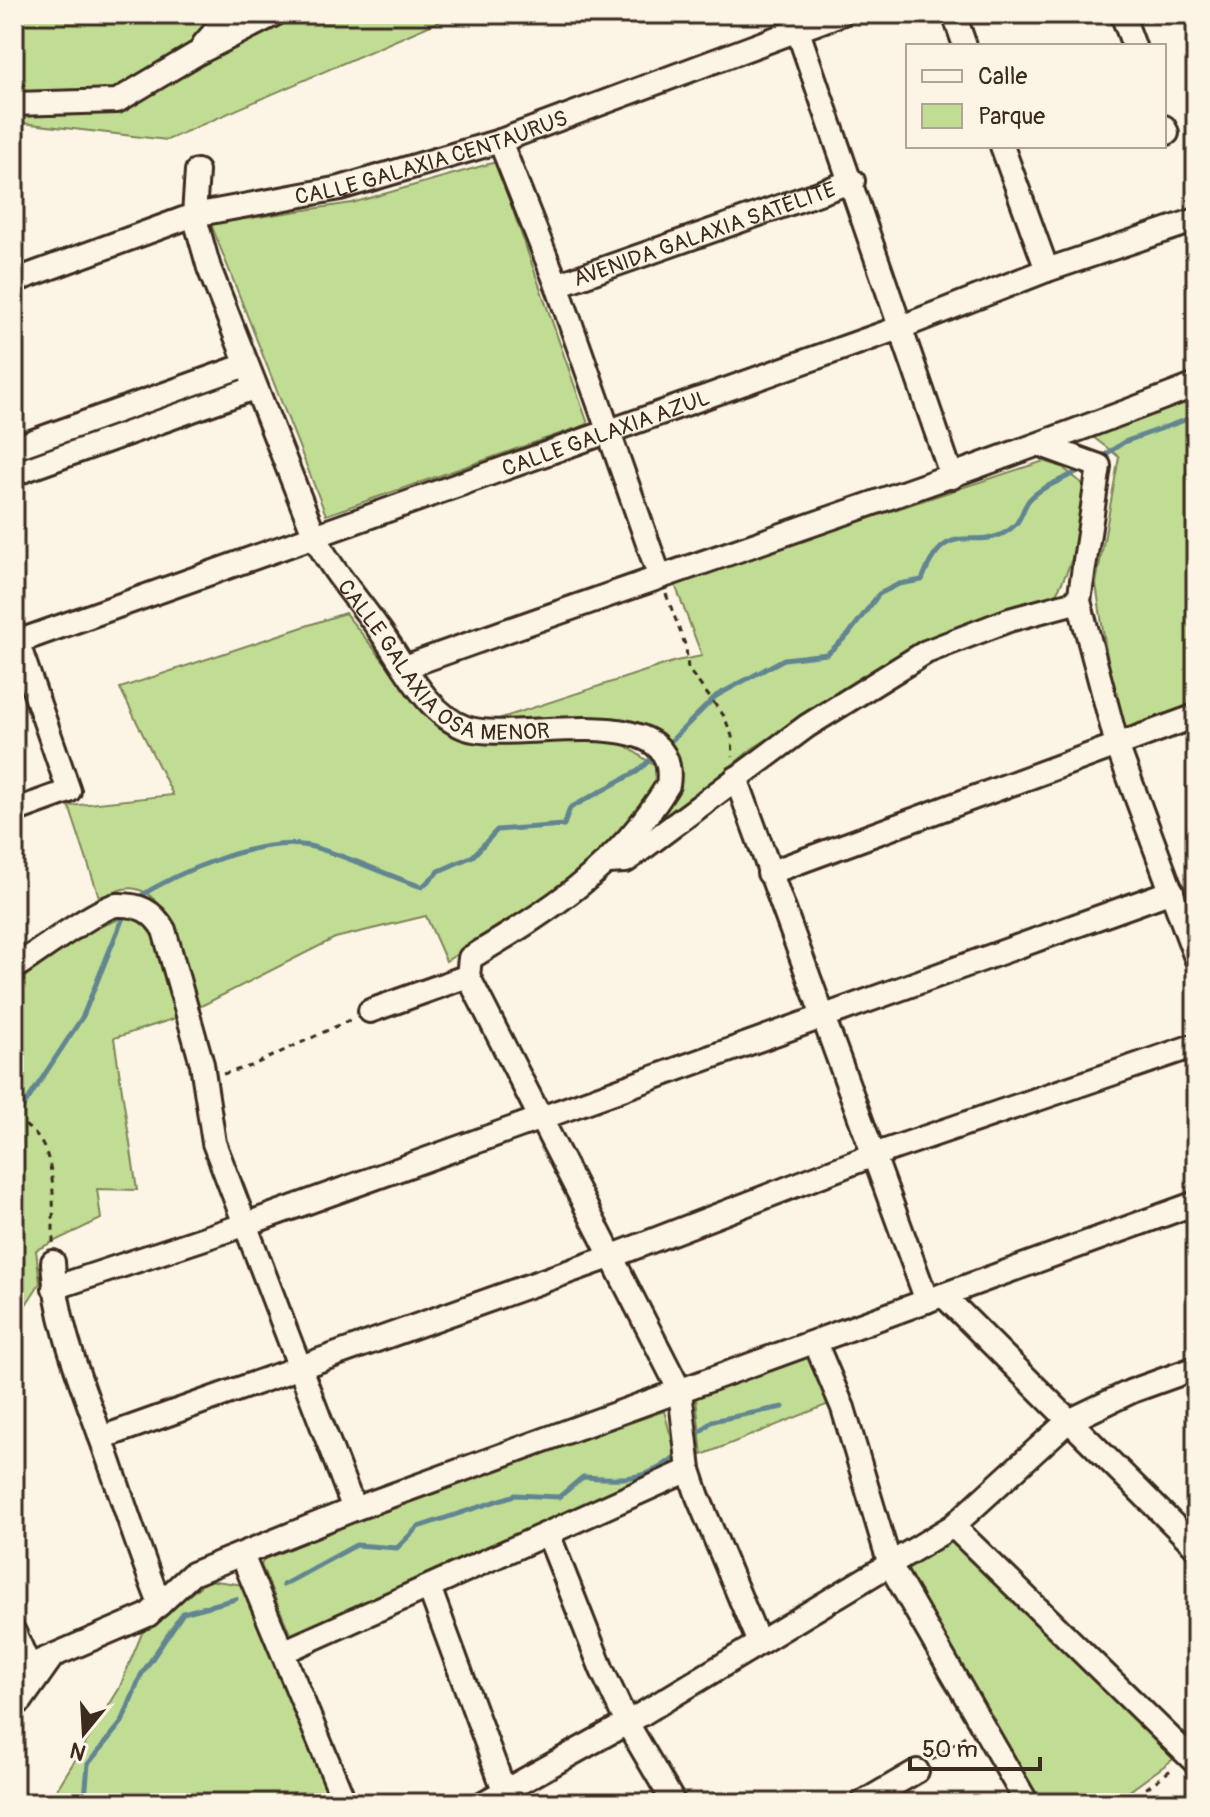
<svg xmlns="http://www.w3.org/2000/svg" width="1210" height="1817" viewBox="0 0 1210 1817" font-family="Pangolin,sans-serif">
  <rect width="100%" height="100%" fill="#fcf5e5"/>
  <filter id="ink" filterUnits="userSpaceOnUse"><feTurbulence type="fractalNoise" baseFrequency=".0125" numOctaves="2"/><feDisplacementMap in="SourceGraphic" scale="16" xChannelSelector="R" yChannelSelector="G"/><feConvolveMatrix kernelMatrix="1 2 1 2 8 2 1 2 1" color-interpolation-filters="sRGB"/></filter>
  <g filter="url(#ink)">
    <path fill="#c1dd94" stroke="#7e8459" stroke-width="2" d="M14 14H456L167 140 14 122Z
      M496 162 588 424 326 515 211 224 352 203Z
      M1196 398V708L1128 733 1114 703 1096 584 1119 457 1093 437Z
      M1044 461 1062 467 1084 485C1087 519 1072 568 1054 597L922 644 753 748 632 847C647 827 681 796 681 770 682 758 668 735 657 730 620 712 534 720 492 721L676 661 702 656 674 582Z
      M345 613 439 729 470 742 616 739 655 766 656 782 648 799 586 874 446 961 426 916 335 938 197 1008C183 964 167 852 100 900L69 806 173 795 120 688Z
      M127 916 150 922 179 1017 114 1038 137 1190 97 1189 101 1219 36 1250 40 1283 14 1323V981L87 932Z
      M812 1352 834 1402 702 1455 696 1398Z
      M664 1411 679 1465 291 1636 261 1565 268 1550Z
      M949 1539 1175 1758 1113 1803H1042L903 1568Z
      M208 1580 244 1585 332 1800 324 1803H22L54 1794 119 1689 142 1633Z"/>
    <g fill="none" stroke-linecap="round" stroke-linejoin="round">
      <path stroke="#628691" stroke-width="5" d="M1099 459 1124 442 1196 416
        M664 748 716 696 784 659 827 654 848 635 879 594 899 584 922 580C948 510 979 558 1014 526 1022 519 1023 506 1030 499 1043 485 1067 479 1083 468
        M134 900C175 873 263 834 313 847 350 857 386 875 422 887L439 871 473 856 497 830 564 825 570 808 638 771 656 754
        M14 1121 83 1016 124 915
        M696 1436 712 1421 783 1407
        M283 1585 356 1545 397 1548 418 1527 515 1495 559 1497 583 1477C622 1479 649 1482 679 1453
        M81 1803 85 1798 88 1764 122 1722 141 1675 183 1613 236 1599"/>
      <g stroke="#3b2a1e" stroke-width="28">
        <g id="minor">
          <path d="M792 14 952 477"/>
          <path d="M954 14 965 46"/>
          <path d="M1122 14 1134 46"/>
          <path d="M204 44 230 14"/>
          <path d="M14 104 117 101 196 54 275 14"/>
          <path d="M1164 127 1167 133"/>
          <path d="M500 141 557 285 659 575"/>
          <path d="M1002 146 1047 270"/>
          <path id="s1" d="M197 171 194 215 209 268 315 537C332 571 356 597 378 628 402 660 426 714 466 728 514 745 682 695 668 785 617 868 552 909 470 958L468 976"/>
          <path id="s2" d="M14 281 194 215 340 188 500 141 841 14"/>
          <path id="s3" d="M557 285 853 181"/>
          <path d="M1041 445 1099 466 1079 601 1117 745 1196 958"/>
          <path d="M14 448 246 365"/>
          <path d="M14 474 254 388"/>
          <path d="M14 632 69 791 14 811"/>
          <path id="s4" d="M14 643 899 328 1047 270 1196 220"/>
          <path d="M405 667C668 572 935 486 1196 385"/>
          <path d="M736 778 927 1301"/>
          <path d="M608 862 626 861 807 726 926 652 1009 620 1079 601"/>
          <path d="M769 873 1196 716"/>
          <path d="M14 968C32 956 101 906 117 905 139 904 153 911 164 930L202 1064 214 1143 354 1509"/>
          <path d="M468 976 680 1391 689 1470 698 1497 759 1643"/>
          <path d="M370 1011 468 976"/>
          <path d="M53 1262C56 1323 81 1381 101 1438 121 1494 138 1549 160 1604"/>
          <path d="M54 1288 244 1225 1172 891"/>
          <path d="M943 1295 1196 1547"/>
          <path d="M815 1342 843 1408 890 1565 1027 1803"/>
          <path d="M101 1438 610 1257 871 1156 1196 1045"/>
          <path d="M953 1526 1196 1763"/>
          <path d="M549 1536 602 1670 627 1723 674 1803"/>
          <path d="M242 1555 345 1803"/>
          <path d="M429 1587 504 1790"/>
          <path d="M14 1632 29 1666 148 1615 192 1574 354 1509 1196 1203"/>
          <path d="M283 1652 689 1470"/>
          <path d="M14 1704 21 1701 52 1657"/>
          <path d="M483 1803 627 1723 953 1526 1067 1422 1132 1391 1196 1368"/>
          <path d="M862 1803 917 1771"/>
        </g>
      </g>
      <path stroke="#3b2a1e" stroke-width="3" stroke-dasharray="6 6" stroke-linecap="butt" d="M666 594 686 647 688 669 724 716 732 736 733 757
        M223 1074 251 1066 352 1019
        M14 1120C62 1138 52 1201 53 1243
        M932 1760 965 1736
        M1127 1803 1172 1769"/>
      <use href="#minor" stroke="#fcf5e5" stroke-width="22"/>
    </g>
  </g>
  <g text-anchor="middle" stroke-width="6" stroke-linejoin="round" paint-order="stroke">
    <g font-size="22" fill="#3b2a1e" stroke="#fcf5e5">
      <text dy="8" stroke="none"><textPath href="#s2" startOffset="436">CALLE GALAXIA CENTAURUS</textPath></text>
      <text dy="8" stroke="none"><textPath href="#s3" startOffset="156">AVENIDA GALAXIA SATÉLITE</textPath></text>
      <text dy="8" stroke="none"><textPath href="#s4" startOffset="628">CALLE GALAXIA AZUL</textPath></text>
      <text dy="8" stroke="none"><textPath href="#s1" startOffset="580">CALLE GALAXIA OSA MENOR</textPath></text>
    </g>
  </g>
  <rect width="1210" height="1817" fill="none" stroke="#fcf5e5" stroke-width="48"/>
  <rect x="24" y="24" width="1162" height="1769" fill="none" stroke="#3b2a1e" stroke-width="3" filter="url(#ink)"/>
  <rect x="906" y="44" width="260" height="104" fill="#fcf5e5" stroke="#afa495" stroke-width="2"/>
  <rect x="922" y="70" width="40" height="12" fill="#fcf5e5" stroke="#afa495" stroke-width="2"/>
  <text x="978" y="84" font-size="24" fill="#3b2a1e">Calle</text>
  <rect x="922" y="104" width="40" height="24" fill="#c1dd94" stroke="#afa495" stroke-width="2"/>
  <text x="978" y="124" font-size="24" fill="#3b2a1e">Parque</text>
  <g transform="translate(84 1733) rotate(198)" stroke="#fcf5e5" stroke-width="6" paint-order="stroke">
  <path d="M0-6L14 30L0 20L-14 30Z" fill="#3b2a1e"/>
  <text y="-12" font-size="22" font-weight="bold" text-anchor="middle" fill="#3b2a1e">N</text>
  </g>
  <path d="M910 1757v12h130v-12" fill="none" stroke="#3b2a1e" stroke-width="4"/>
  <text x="922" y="1757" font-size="24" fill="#3b2a1e" stroke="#fcf5e5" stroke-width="6" paint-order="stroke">50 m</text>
</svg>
